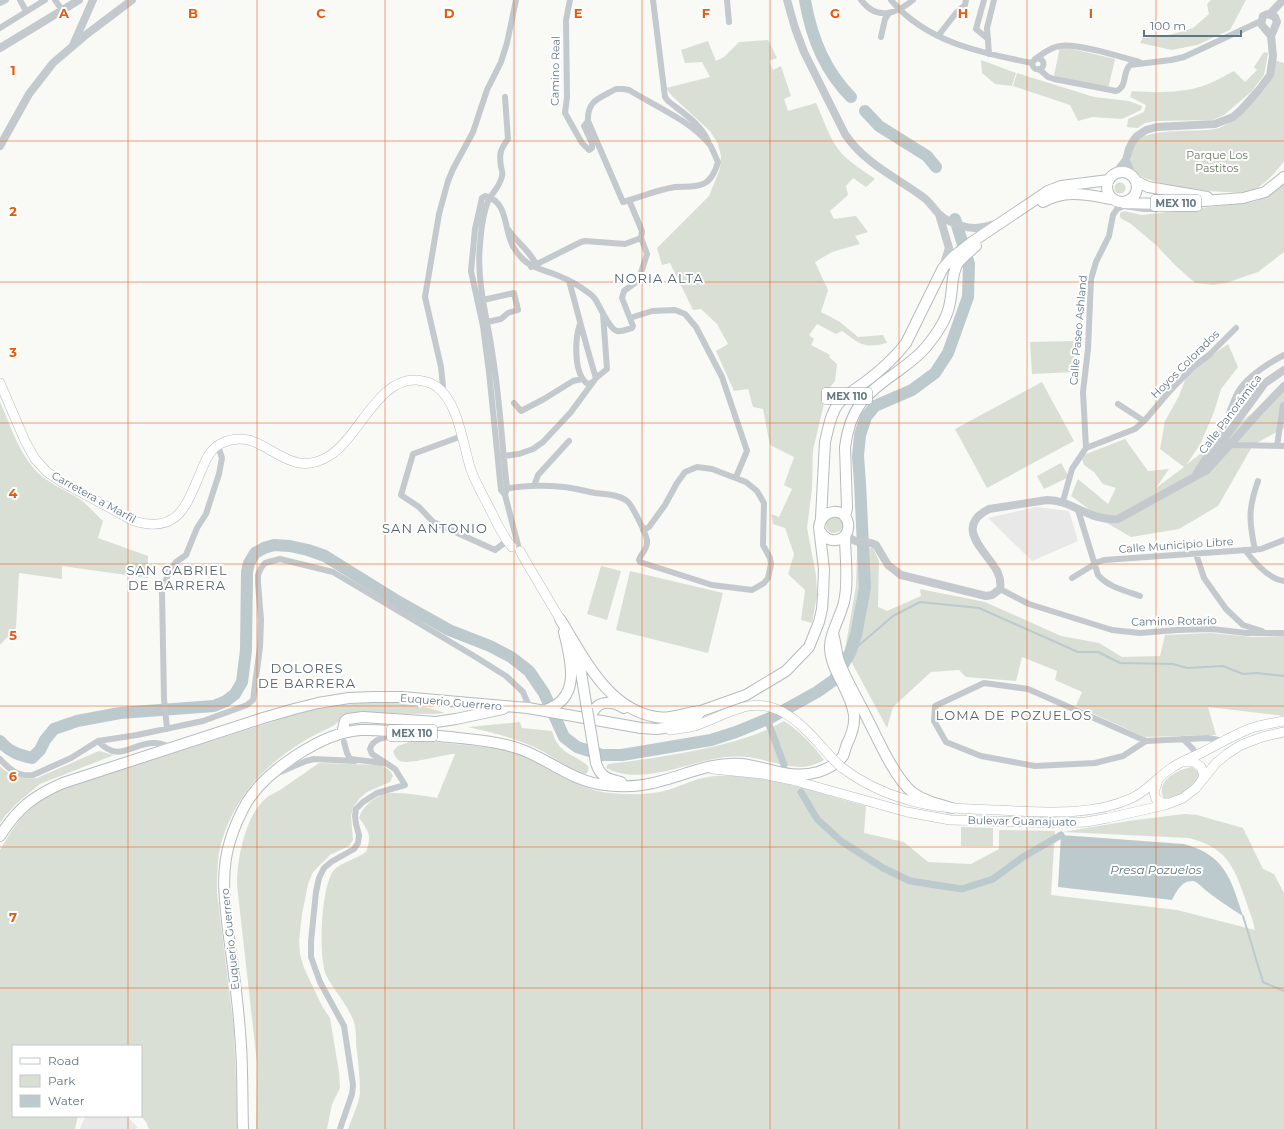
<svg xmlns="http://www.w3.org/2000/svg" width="1284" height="1129" viewBox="0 0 1284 1129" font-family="Montserrat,sans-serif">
  <rect width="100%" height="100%" fill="#f9f9f6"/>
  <path fill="#e7e8e7" d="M1036 507 1069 511 1078 541 1032 561 988 518Z
    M86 1116H127L138 1128 135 1129H80L82 1123Z"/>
  <path fill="#d9dfd5" d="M1211 0H1246L1230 30 1197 45 1172 50 1140 43 1143 38 1166 36 1193 28 1209 14 1207 4Z
    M768 40 777 58 769 61 773 70 781 66 791 96 784 99 788 111 816 103C824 120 830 141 842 154 852 164 864 171 875 179L866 187 853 178 846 186 848 195 830 211 834 219 856 216 868 232 855 236 860 244 832 252 815 262 828 290 821 312 840 322 858 337 883 335 887 343C864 349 860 344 842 331L836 334 817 324 809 335 814 339 811 345 830 355 829 357 837 364 835 381 827 391 813 450 812 489 807 528 816 575 817 595 812 623 801 620 805 590 788 574 794 554 785 528 773 524 771 514 779 517 792 489 784 485 794 457 770 445 763 409 753 407 748 389 734 391 716 351 728 344 717 324 701 309 693 310 670 263 662 265 657 248 709 196 720 169 721 156 718 144 710 131 672 96 666 88 710 77 702 62 685 63 681 50 708 41 716 61 724 57 739 42Z
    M1060 46 1115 59 1108 89 1054 76Z
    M1264 52 1268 53 1264 75 1252 91 1224 115 1213 120 1156 121 1145 123 1138 128 1127 127 1128 119 1144 112 1146 105 1130 97 1132 91C1155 93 1181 93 1203 86 1214 82 1224 76 1234 71L1245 82 1257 70 1254 67Z
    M981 60 1016 73 1012 86 995 84 982 73Z
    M1274 60 1284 63V161C1276 172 1266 184 1253 190 1234 197 1153 186 1137 174 1130 168 1129 155 1133 146 1142 125 1199 134 1219 128 1230 125 1258 99 1265 89 1271 81 1272 70 1274 60Z
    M1017 73 1094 97 1129 101 1142 106 1141 110 1122 119 1092 117 1078 121 1070 105 1013 86Z
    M1114.5 188a5.5 5.5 0 1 1 11 0a5.5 5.5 0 1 1-11 0Z
    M1284 183V252L1258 272 1226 283 1213 285 1195 283 1176 266 1156 245 1131 224 1122 219 1120 217V213L1124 211 1142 215 1253 202C1266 198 1274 192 1284 183Z
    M1073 341 1074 372 1032 374 1030 342Z
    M1228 344 1238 367 1221 389 1214 412 1200 445 1186 465 1284 388V428L1253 445 1218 506 1179 529 1131 537 1093 515 1098 516 1071 496 1078 479 1108 504 1116 488 1103 484 1094 472 1084 465 1081 456 1125 439 1148 471 1169 469 1156 488 1184 467 1160 449 1165 421 1179 396 1188 372Z
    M1042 382 1074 441 987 488 955 429Z
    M0 402C10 424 18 451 35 470 47 483 66 490 81 500 89 506 96 515 103 521L98 538 148 556V578L62 566V579L19 573 16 628 0 645Z
    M1061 463 1069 477 1044 489 1037 476Z
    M828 516 842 517 844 526C837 540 819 531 828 516Z
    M860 548H873L879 561 878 607 887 611 921 596 920 589 985 602 1061 636 1099 643 1122 657 1160 656 1165 635 1211 633 1252 637 1284 636V716L1208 707 1216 735 1145 737 1076 706 1082 692 1055 680 1057 671 1022 657 1016 681 966 677 959 670 931 672 893 707 887 728 845 650 856 586 857 554Z
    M601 566 621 571 607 620 587 614Z
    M630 571 723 593 708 653 616 630Z
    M377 702C402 703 422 705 445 713L433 714 353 713C341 715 340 723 331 727 277 751 231 793 219 853 217 866 217 879 217 893L234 1029 238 1129H149L146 1122 141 1116V1046H13V1116H78L75 1129H0V850C16 823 29 804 57 790L312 709 353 704Z
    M784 721C800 731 813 745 824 760 817 764 809 767 801 767 787 767 773 762 759 759 749 756 736 756 725 757 689 761 642 787 606 768L608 764C635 761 661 757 688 752 721 745 755 738 784 721Z
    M520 722 522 728 552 731C559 755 572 752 588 766 589 770 588 773 584 775 570 769 557 760 544 752 520 739 494 733 468 727Z
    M414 740 496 748C510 751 523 755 536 762 561 774 582 791 611 793 630 795 650 795 668 790 683 785 699 777 715 776 766 773 817 793 866 806L864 833 904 842 928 862 971 864 999 849V830L1055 831 1051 895 1177 910 1255 930C1253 919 1248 908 1245 898 1233 864 1226 848 1189 838L1063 832 1128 821 1184 814 1197 815 1243 828 1263 869 1274 874 1284 893V1129H348L358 1103 360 1093C360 1076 358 1060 356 1044 356 1037 356 1029 354 1022 348 1005 334 991 326 975 318 957 321 885 334 870 342 862 356 859 366 852 372 836 369 831 359 818 362 807 373 798 384 794 394 791 426 796 437 798L455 754C444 754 409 765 400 761 396 759 394 755 393 751L398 746Z
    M99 751 114 755 40 784 16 804 5 816 0 823V766C9 776 24 780 37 778Z
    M319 763 381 765C386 768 391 770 393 776L390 782 367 792 360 798 354 806 351 815 353 840 349 846 330 855 313 872 308 884 302 914 299 941 300 954 304 968 322 1006 330 1018 339 1072 340 1088 332 1104 327 1129H256L257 1063 237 885C237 859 245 817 265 799 270 794 278 792 283 788 295 780 307 771 319 763Z
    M1192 767C1198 771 1199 773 1199 780 1190 787 1177 804 1164 798 1154 781 1179 769 1192 767Z
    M961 827 993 828V846H961Z"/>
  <path fill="#bcc9cd" d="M1061 835 1184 844C1225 855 1231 879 1243 916 1229 907 1216 899 1203 888 1200 885 1197 882 1193 881 1182 880 1176 892 1172 900L1058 887Z"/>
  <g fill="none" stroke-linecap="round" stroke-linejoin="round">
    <path stroke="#bcc9cd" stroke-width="2" d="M850 653 893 616 920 602 979 608 1078 652H1098L1120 663 1173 664 1187 668 1223 666 1243 674 1257 673 1284 676
      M1243 916 1263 982 1284 991"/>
    <path stroke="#bcc9cd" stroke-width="7" d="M767 719 784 765
      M801 792 817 819 841 841 883 868 910 881 962 889 993 879 1023 857 1061 835"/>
    <path stroke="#bcc9cd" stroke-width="12" d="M805 0C811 36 825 71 851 97
      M865 111 879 126 927 156 936 167
      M0 741C9 752 19 755 32 758L40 750 45 740 54 729 77 721 120 713 214 706 226 701 235 694 242 682 246 650 247 572 249 563 255 553 264 548 274 545 290 546 308 550 325 556 399 602 449 630 490 646 511 657 529 671 544 693 564 737 577 747 602 755H622L711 740 736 732 770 718 817 692 834 680 850 653 856 635 865 588 860 483 858 456 860 435 866 417 875 406 912 390 935 373 948 353 968 297 969 264 955 219"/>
    <g stroke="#b6bdc2" stroke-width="10">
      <path id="secondary" d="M0 383 25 441 35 459 47 472 62 482 134 521C180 535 187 503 202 469 206 459 211 448 222 443 264 423 284 484 329 456 359 438 378 377 417 380 424 381 432 383 437 387 459 403 463 446 471 470 476 484 484 497 491 511 497 524 503 536 512 547
        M520 551 525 560 560 619
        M670 730C678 729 687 728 695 726 711 720 727 712 744 707 781 697 808 731 830 756
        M1184 762H1194L1201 767 1204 775 1202 780
        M841 767C861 782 883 793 908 800 937 809 968 809 998 810 1042 812 1091 817 1132 798 1147 791 1157 778 1170 769 1181 761 1194 757 1205 751 1220 743 1234 735 1249 729 1260 725 1272 723 1284 721
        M712 769 763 774 792 780 907 812 950 820 1063 823 1086 822 1108 818 1165 805 1183 798 1196 788 1216 763 1227 754 1241 745 1262 737 1284 732
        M1158 780 1154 792 1156 799 1163 803H1168"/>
    </g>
    <g stroke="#b5bbbf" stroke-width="12">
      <path id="primary" d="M1107 187a15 15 0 1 1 30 0a15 15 0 1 1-30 0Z
        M1136 181 1148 187 1207 197
        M1043 202C1066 189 1087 195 1112 199
        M1124 203 1165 204 1243 198 1265 192 1284 177
        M845 517 847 508 845 447C850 409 864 395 894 374 905 366 917 358 926 347 936 335 948 317 950 302 953 289 951 274 958 263 963 257 970 251 976 246
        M821 518 825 442C828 430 830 415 838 404 845 396 855 389 864 383 880 371 894 359 906 343L943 268 953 257 972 242 1048 191 1061 186 1109 180
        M560 619C583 656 607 709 656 717 671 720 686 712 701 711
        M833 634C836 643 836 652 839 661 846 680 857 698 866 716 877 737 894 777 912 792 924 801 938 804 952 808
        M575 651 579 660 587 709
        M545 710C582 699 571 660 564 632
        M593 712C599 699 614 702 624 708
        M343 729 345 721 348 719 363 717 436 722 456 719 503 709
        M596 763C600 777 608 779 621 782
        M0 836C18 808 33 796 63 783L263 718 294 709 318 703 349 698 373 697H402L528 708 641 728 657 729 671 727 695 719 701 711 746 695 786 671 809 647 819 622 822 609 823 595 824 569 819 527C821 509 845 506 848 523 851 541 828 547 820 531
        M243 1129C242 1097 243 1064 240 1032 238 1001 233 968 229 937 225 904 220 873 230 841 234 828 240 814 247 802 267 770 323 732 361 730 387 729 414 734 440 736 465 739 492 740 517 748 548 758 572 782 605 785 622 787 637 787 653 783 685 776 707 762 741 764 769 767 790 780 818 772 827 769 837 764 843 756 844 754 846 746 847 744 851 736 855 725 854 715 851 691 831 672 830 648 829 636 841 615 844 602 849 581 845 557 845 535"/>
    </g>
    <path stroke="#c4c9cd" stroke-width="6" d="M20 0 26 11
      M55 0 62 10
      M570 0 566 20 567 97 565 113 582 143 589 150 592 148V143L584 126 588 121
      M653 0 665 97 668 101C683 113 700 123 708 141
      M727 0 729 22
      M861 0C877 21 896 14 913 0
      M891 0C926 42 981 53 1032 63
      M984 0 976 29 988 39
      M0 3 6 0
      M0 28 45 0
      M938 36 956 13 965 5 966 0
      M881 37 885 19 889 13
      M989 54 987 28 994 0
      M1032.5 64a5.5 5.5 0 1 1 11 0a5.5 5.5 0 1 1-11 0Z
      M1035 59C1043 54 1050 47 1060 46 1077 43 1121 57 1139 62
      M1039 69 1048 77 1054 79 1116 91C1128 87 1122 72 1130 65L1171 60 1184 57 1261 21
      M616 89H623L629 90C655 106 691 121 710 145 713 150 715 156 718 162 716 170 711 181 703 184 694 188 684 186 675 187 657 190 640 197 623 202L588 121C587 100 600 98 616 89Z
      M505 97 508 139C500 150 499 154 501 167 502 170 503 173 502 176 500 186 494 191 489 199 484 210 481 231 480 244 476 283 488 320 493 358 500 401 502 445 507 488L505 495 518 545
      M508 229C516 242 532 252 537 267
      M531 267 581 242 585 241 625 244 641 238
      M569 281C578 313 586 346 596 378
      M483 300 514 293 518 310 508 313 501 319 487 322
      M630 318 652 311 675 310 685 314 696 327 722 377 747 451 736 477
      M580 324C575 338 573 375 588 384L593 382
      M442 391 443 386 441 367 425 297 439 214 448 181 453 169 473 132 487 90 501 62 507 43 516 0
      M514 403 521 411 544 399 573 381 582 379
      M1118 404 1144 421
      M462 436 413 454 401 495 419 507 433 522 495 550 507 541
      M1230 445 1284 446
      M1277 446 1283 405
      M1086 448 1135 429 1146 419 1168 393 1193 367 1209 355 1236 328
      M503 456 519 454 533 449 543 442 571 412 596 378 607 369 603 314
      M1194 477C1200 463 1210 453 1217 440 1226 425 1230 407 1238 392 1247 377 1269 363 1284 355
      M534 486 538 475 569 441
      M501 490C521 485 543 485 564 487 575 488 584 491 595 493 604 494 619 494 627 501 632 505 647 535 647 541 648 549 641 553 639 560L640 562 712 585 752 590 764 583 768 578 771 564 770 558 763 545 764 503 757 491 746 482 712 469 697 467 685 472 677 483 665 505 649 527 643 530
      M505 495 501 490 489 372 483 326 471 271 475 229 482 198 485 196C510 202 503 232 514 248 528 270 539 267 559 276 569 280 578 285 586 291 589 293 593 296 595 299 600 306 609 329 617 331 621 332 628 329 632 328L633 326 622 298 624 291 636 282 640 276 647 254 641 238 642 231 629 200
      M1063 501 1072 469 1086 448 1083 392 1088 349 1091 279 1096 262 1109 236 1113 215 1117 209 1124 206 1144 209H1156L1159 207
      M1078 510 1098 575C1108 587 1126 591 1140 596
      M1245 550C1254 562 1268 579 1284 581
      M1255 550C1249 521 1248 509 1258 481
      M1196 554 1204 578 1226 609 1243 625 1262 631
      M1072 578 1098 562 1104 560 1261 549 1284 540
      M1000 589 1029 604 1112 630 1140 633 1177 630 1212 629 1246 633H1284
      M167 729 164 699 162 592 169 571 176 562 186 555 197 528 206 514 219 474 222 458 218 446
      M1183 739 1193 749 1196 755
      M98 741C120 765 133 741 156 743 162 743 167 746 172 748
      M1146 741 1123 756 1095 763 1035 766 981 756 946 742 934 721 935 706 984 683 1028 689 1146 741 1208 738 1224 741
      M344 742 347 753 350 759 384 763
      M0 759C9 769 18 777 33 775L71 758 98 741 137 735 203 721 247 705 253 700 260 647 261 620 258 583V575L261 568 265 563 280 559 333 572 474 656 506 676 523 692 528 704V708
      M278 773 306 761 314 759 355 761
      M340 1129 352 1094 353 1085 344 1026 320 982 311 957V941L316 892 319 878 324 868 331 862 354 849 358 843 359 835 356 824 355 816 356 809 363 802 377 793 405 785 395 769 372 754 370 749C373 736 391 737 402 735"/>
    <path stroke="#c4c9cd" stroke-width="8" d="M787 0 795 28 804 52 845 134C864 163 896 177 923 197 929 201 933 208 938 213 944 219 954 224 962 226 974 230 984 227 995 224
      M1270 14 1283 0
      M73 45 93 0
      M0 48 79 0
      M0 146 29 94 53 63 87 34 132 0
      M1126 160 1133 177
      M1115 174 1126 160 1129 149 1133 141 1137 136 1146 130 1157 127 1215 124 1233 117 1241 110 1259 90 1270 75 1273 56 1271 36 1277 22 1275 17 1268 14 1263 16 1261 24 1271 36
      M939 214 949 248 943 267
      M1205 465 1265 383 1284 370
      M847 532 851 539 858 542 871 543 876 545 888 565 901 575 986 596 992 595 1000 589C1001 583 1000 577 997 571 986 551 953 527 989 509L1047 500C1073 500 1090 522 1118 519L1207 470 1259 412 1284 386"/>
    <use href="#secondary" stroke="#fff" stroke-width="9"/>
    <use href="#primary" stroke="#fff" stroke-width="10"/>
    <g stroke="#b6bdc2" stroke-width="10" stroke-linecap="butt">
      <path id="secondary-bridge" d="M830 756 841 767"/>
    </g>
    <g stroke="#b5bbbf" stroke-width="12" stroke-linecap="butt">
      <path id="primary-bridge" d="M587 709 596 763"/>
    </g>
    <use href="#secondary-bridge" stroke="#fff" stroke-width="9"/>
    <use href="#primary-bridge" stroke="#fff" stroke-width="10"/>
  </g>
  <path fill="none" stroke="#e8590c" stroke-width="1" stroke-opacity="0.55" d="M128 0V1046M257 0V1129M385 0V1129M514 0V1129M642 0V1129M770 0V1129M899 0V1129M1027 0V1129M1156 0V1129M0 141H1284M0 282H1284M0 423H1284M0 564H1284M0 706H1284M0 847H1284M0 988H1284M128 1116V1129"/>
  <g text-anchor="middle" stroke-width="4" stroke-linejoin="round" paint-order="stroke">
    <g fill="#fff" stroke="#909fa9" stroke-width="1">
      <rect x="1151" y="195" width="50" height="16" rx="3"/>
      <rect x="822" y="388" width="50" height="16" rx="3"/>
      <rect x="387" y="725" width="50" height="16" rx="3"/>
    </g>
    <g font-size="10" font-weight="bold" fill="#617684">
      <text x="1176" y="207">MEX 110</text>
      <text x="847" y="400">MEX 110</text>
      <text x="412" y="737">MEX 110</text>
    </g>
    <g font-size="11" fill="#617684" stroke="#fff">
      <text transform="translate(555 71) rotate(-89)" y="4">Camino Real</text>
      <text transform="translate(1078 330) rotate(-85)" y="4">Calle Paseo Ashland</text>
      <text transform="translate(1185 364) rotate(-45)" y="4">Hoyos Colorados</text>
      <text transform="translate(1230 414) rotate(-53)" y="4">Calle Panorámica</text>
      <text transform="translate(94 497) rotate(29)" y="4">Carretera a Marfil</text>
      <text transform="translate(1176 545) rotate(-4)" y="4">Calle Municipio Libre</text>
      <text transform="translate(1174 621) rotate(-1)" y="4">Camino Rotario</text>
      <text transform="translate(451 702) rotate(5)" y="4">Euquerio Guerrero</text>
      <text transform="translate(1022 821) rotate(1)" y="4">Bulevar Guanajuato</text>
      <text transform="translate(230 939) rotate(-96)" y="4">Euquerio Guerrero</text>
    </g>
    <g font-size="11" fill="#667b61" stroke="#fff">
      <text x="1217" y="159">Parque Los<tspan x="1217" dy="13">Pastitos</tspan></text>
    </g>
    <g font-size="12" font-style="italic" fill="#5c767e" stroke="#fff">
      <text x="1156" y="874">Presa Pozuelos</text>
    </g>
    <g font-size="13" letter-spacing="1" fill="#54646e" stroke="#fff">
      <text x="659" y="283">NORIA ALTA</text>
      <text x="435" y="533">SAN ANTONIO</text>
      <text x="177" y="575">SAN GABRIEL<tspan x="177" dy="15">DE BARRERA</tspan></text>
      <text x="307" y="673">DOLORES<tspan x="307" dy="15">DE BARRERA</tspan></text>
      <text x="1014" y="720">LOMA DE POZUELOS</text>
    </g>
  </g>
  <g font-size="13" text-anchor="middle" font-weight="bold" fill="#e8590c" stroke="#fff" stroke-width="4" stroke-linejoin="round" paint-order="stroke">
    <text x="64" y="18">A</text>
    <text x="193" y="18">B</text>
    <text x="321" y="18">C</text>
    <text x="449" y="18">D</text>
    <text x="578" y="18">E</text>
    <text x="706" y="18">F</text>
    <text x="835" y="18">G</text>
    <text x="963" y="18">H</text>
    <text x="1091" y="18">I</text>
    <text x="13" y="75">1</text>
    <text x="13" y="216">2</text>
    <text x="13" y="357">3</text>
    <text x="13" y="498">4</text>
    <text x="13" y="640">5</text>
    <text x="13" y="781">6</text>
    <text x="13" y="922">7</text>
  </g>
  <rect x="12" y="1045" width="130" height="72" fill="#ffffff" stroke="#c0c8ce"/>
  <rect x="20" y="1058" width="20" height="6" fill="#ffffff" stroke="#c0c8ce"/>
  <text x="48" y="1065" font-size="12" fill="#617684">Road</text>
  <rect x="20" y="1075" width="20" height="12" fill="#d9dfd5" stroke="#c0c8ce"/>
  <text x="48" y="1085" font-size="12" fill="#617684">Park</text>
  <rect x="20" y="1095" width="20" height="12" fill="#bcc9cd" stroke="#c0c8ce"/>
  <text x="48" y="1105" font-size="12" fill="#617684">Water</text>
  <path d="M1144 30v6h97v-6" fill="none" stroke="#617684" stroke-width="2"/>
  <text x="1150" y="30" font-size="12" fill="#617684" stroke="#ffffff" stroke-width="3" paint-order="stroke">100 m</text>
</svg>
